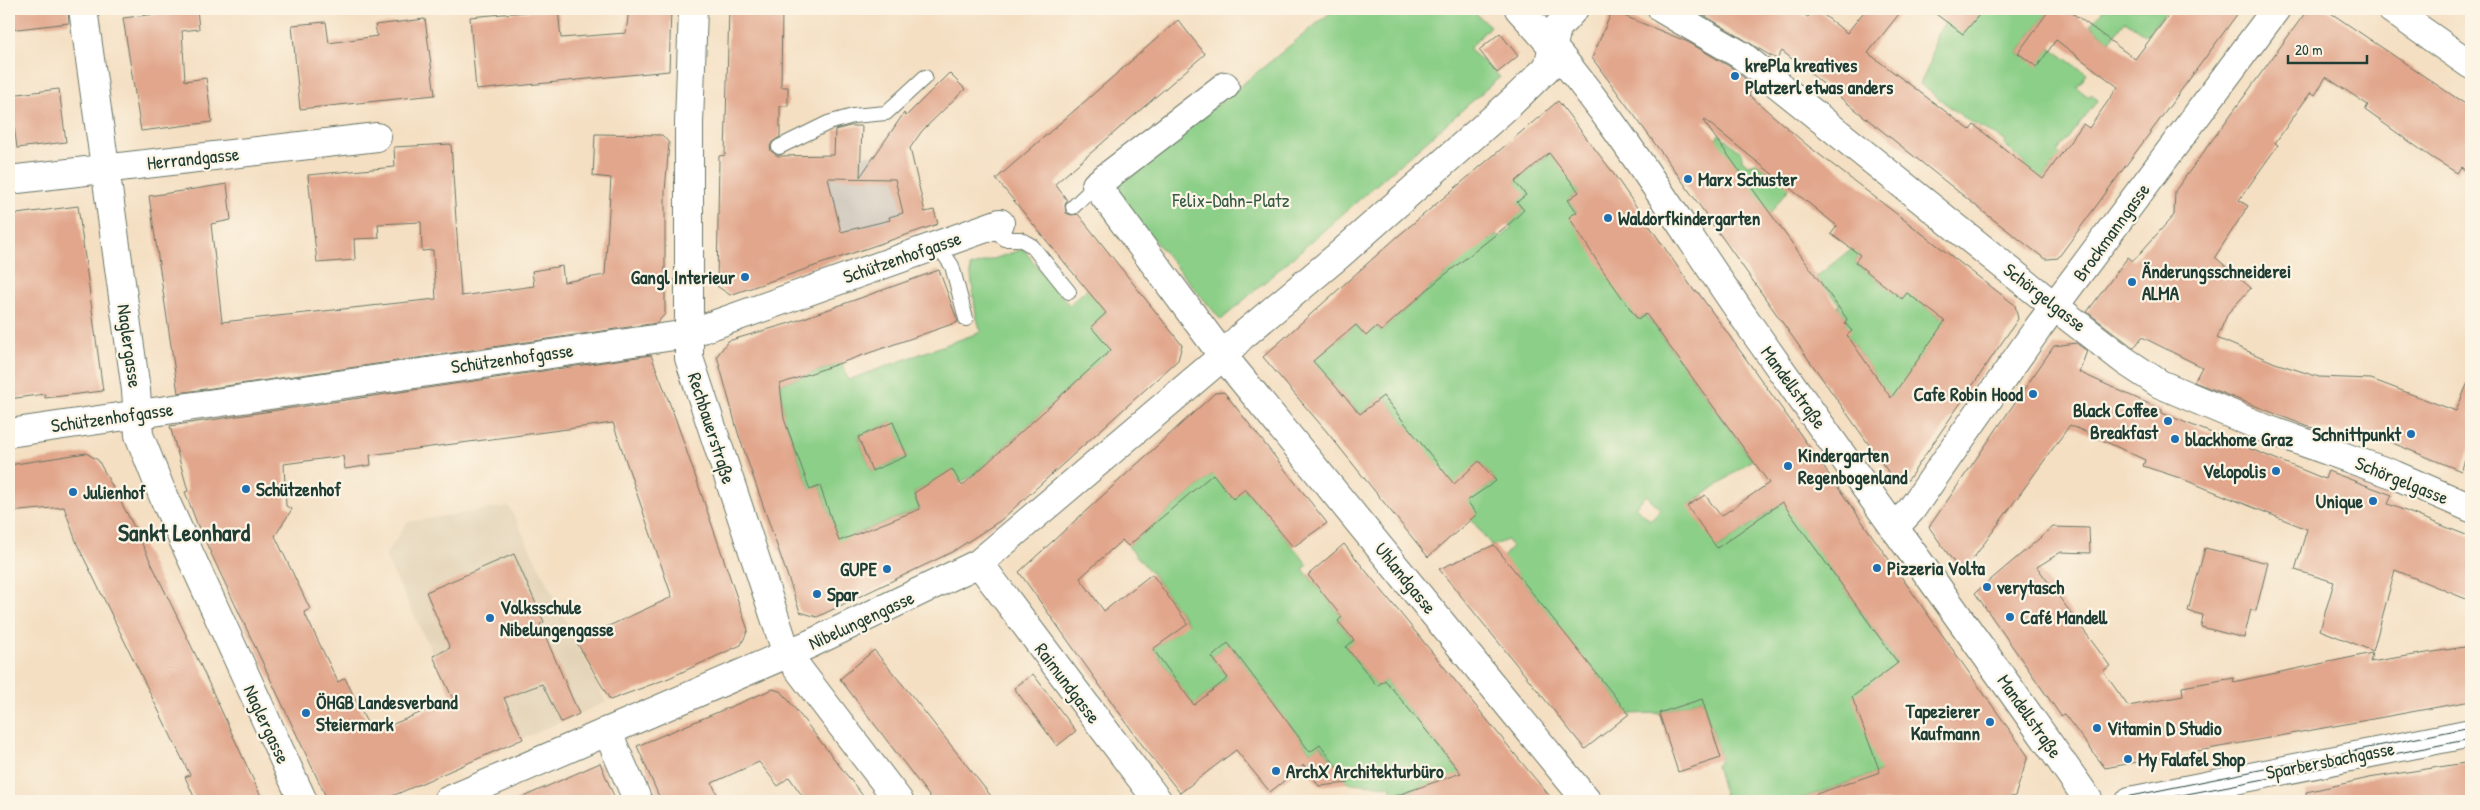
<svg xmlns="http://www.w3.org/2000/svg" width="2480" height="810" viewBox="0 0 2480 810" font-family="'Patrick Hand',sans-serif">
  <rect width="100%" height="100%" fill="#fcf5e5"/>
  <filter id="ink" filterUnits="userSpaceOnUse"><feTurbulence type="fractalNoise" baseFrequency=".02" numOctaves="2"/><feDisplacementMap in="SourceGraphic" scale="10" xChannelSelector="R" yChannelSelector="G"/><feConvolveMatrix kernelMatrix="1 2 1 2 8 2 1 2 1" color-interpolation-filters="sRGB"/></filter>
  <filter id="wash" filterUnits="userSpaceOnUse"><feTurbulence type="fractalNoise" baseFrequency=".0096" numOctaves="4" result="noise"/><feDisplacementMap in="SourceGraphic" scale="20" xChannelSelector="R" yChannelSelector="G"/><feGaussianBlur stdDeviation="1.12" result="paint"/><feColorMatrix in="noise" values="0 0 0 0 0 0 0 0 0 0 0 0 0 0 0 0 0 1.4 0 .05"/><feComposite in="paint" operator="in"/></filter>
  <g filter="url(#wash)">
    <rect width="100%" height="100%" fill="#f4dfc2"/>
    <path fill="#e2d2b5" d="M509 506 606 702 483 756 385 556 407 522Z"/>
    <path fill="#cac3b8" d="M877 153 903 158 928 227 823 264 818 238 811 156 873 155Z"/>
    <path fill="#8ccf88" stroke="#56865e" fill-rule="evenodd" d="M1335 9H1470L1490 26 1469 49 1500 77 1221 320 1112 190Z
      M1970 9H2050L2018 53 2037 66 2050 47 2087 74 2077 88 2089 97 2091 94 2098 100 2057 152 2063 157 2056 166 2053 164 2041 181 2023 167 2025 164 2004 144 2006 141 1967 120 1920 84 1930 63 1937 34 1946 21 1978 16Z
      M2104 9H2167L2147 36 2125 21 2110 41 2090 25Z
      M1719 134 1742 153V160L1748 165 1756 163 1790 187 1770 214 1712 146Z
      M1550 153 1579 192 1568 200 1577 212 1570 218 1638 320 1645 315 1653 324 1752 460 1688 506 1718 548 1783 502 1959 750 1879 772 1794 801H1726L1716 765 1721 758 1702 699 1659 713 1629 714 1503 557 1512 547 1507 540 1492 546 1471 519 1476 514 1383 396 1360 414 1313 361 1356 325 1366 336 1376 327 1381 331 1484 241 1486 243 1497 234 1500 238 1512 228 1508 223 1524 210 1517 202 1515 182ZM1479 461 1496 481 1483 490 1468 472ZM1646 495 1661 509 1650 520 1635 507Z
      M1023 249 1069 305 1087 289 1106 313 1091 327 1100 337 1116 346 973 475 960 483 951 470 914 493 920 509 853 535 855 540 828 552 833 524 820 487 810 490 784 419 780 384 842 363 848 380 981 332 976 315 970 267ZM892 422 907 456 872 471 858 437Z
      M1851 249 1861 253 1855 262 1902 299 1909 291 1919 299 1918 301 1945 321 1927 357 1922 354 1907 375 1910 377 1896 406 1847 335 1845 323 1847 319 1838 307 1840 304 1816 277Z
      M1213 474 1245 489 1308 565 1303 569 1342 617 1338 621 1354 641 1346 647 1377 686 1385 680 1483 801H1448L1429 784 1407 792 1391 793V786L1349 783 1321 745 1310 752 1228 643 1212 657 1228 678 1194 705 1153 649 1188 623 1152 574 1128 546Z"/>
    <g id="blocks">
      <path fill="#e1a68b" fill-rule="evenodd" d="M9 9H68L69 23 9 30Z
        M197 9 199 29 182 31 185 81 206 78 212 122 141 131 123 18Z
        M558 9 561 38 626 33 629 9H671L669 71 476 90 470 17Z
        M729 9H782L781 87H788V106H780V137L772 142 770 146 771 151 778 156 834 155 835 130 850 126H862L860 177 904 113 906 116 949 73 965 89 922 131 910 148 925 212 934 210 938 224 730 295 717 286 719 156 725 155ZM828 178 895 179 903 213 889 217 890 220 841 232Z
        M1694 9H1794L1808 17 1816 9 1847 33 1866 9H1903L1868 53 1970 130 1974 125 2043 179 2083 124 2089 128 2118 87 2056 40 2037 67 2018 53 2050 9H2067L2135 59 2173 9H2241L2058 258 2048 259H2045L1990 217 1782 51 1777 59 1771 56Z
        M1929 9H1984L1963 34Z
        M2308 9H2325L2471 108V175L2461 167 2457 173 2431 157 2365 110 2368 105 2326 77 2315 95 2311 92 2275 143 2278 145 2239 200 2248 206 2215 257 2251 288 2228 313 2217 338 2275 363 2319 377 2371 379 2456 411 2471 375V445L2461 471 2390 442 2309 427 2194 382 2202 367 2142 337 2134 348 2087 312 2128 257 2133 261 2174 215 2175 191Z
        M1612 11 1688 42 1732 68 1754 86 1749 95 1807 145 2015 305 2018 319 1908 480H1894L1675 171 1592 58ZM1705 120 1837 226 1831 234 1860 255 1855 262 1902 299 1907 293 1945 321 1891 398 1847 335 1852 331 1845 323 1847 319 1704 122Z
        M425 19 435 95 300 109 292 25 326 22 329 43 377 36 375 25Z
        M1178 20 1205 54 1055 184 1067 200 1065 205 1066 213 1071 215 1078 214 1182 345 1178 360 1001 520 952 552 817 617 800 612 738 433 717 356 728 341 790 323 939 270 958 322 780 384 784 419 810 490 820 486 839 541 920 509 914 493 952 469 962 486 1111 350 1091 327 1106 313 996 179Z
        M1500 33 1518 56 1497 73 1479 50Z
        M59 89 66 142 17 148 10 95Z
        M1558 101 1611 170 1695 292 1697 291 1808 445 2028 756 2015 796 1998 801H1805V798L1880 772 1852 697 1898 663 1782 502 1717 548 1687 506 1705 495 1721 516 1769 483 1646 314 1638 320 1602 269 1569 217 1577 212 1568 200 1579 192 1549 153 1515 182 1526 195 1517 202 1524 210 1509 224 1437 281 1381 331 1376 327 1366 336 1356 325 1313 361 1360 414 1383 396 1454 484 1479 461 1496 481 1467 501 1477 514 1428 557 1327 432 1263 357 1397 237Z
        M595 134 662 135 669 143 665 191V314L657 323 178 393 149 196 227 184 231 220 211 224 222 322 436 299 433 250 422 251 421 222 378 224 379 238 354 239 355 260 317 263 308 175 395 167 394 147 451 144 461 296 534 286 532 271 562 266 564 282 605 275 611 178 593 176Z
        M78 206 103 391 45 398V394L9 399V215Z
        M2076 343 2087 351 2079 372 2162 410V413L2325 479 2328 471 2392 495 2388 504 2471 537V601L2395 570 2373 651 2320 630 2334 582 2295 570 2307 529 2180 478 2143 466 2145 460 2070 425 1962 574 1929 527 2054 346Z
        M651 355 676 420 748 630 741 645 669 678 610 700 576 641 672 597 613 423 370 455 371 465 345 469 343 456 284 464 286 506 292 509 275 536 310 609 304 612 338 682 345 678 372 733 453 699 433 656 450 648 426 592 514 554 544 622 540 624 579 714 561 722 542 684 504 698 523 739 381 801H328L198 526 185 492 188 491 170 426Z
        M1224 392 1327 523 1293 547 1245 489 1233 499 1213 474 1128 546 1122 540 1080 578 1104 611 1152 574 1188 624 1153 649 1194 705 1228 678 1212 657 1228 643 1310 752 1320 745 1349 783 1319 786 1304 765 1270 792 1236 750 1180 793 1143 746 1019 572 1215 393Z
        M893 422 907 456 872 471 858 437Z
        M86 453 98 460 130 519 199 662 263 801H196L185 777 190 775 77 544 64 507 9 512V465Z
        M2053 527 2089 528 2090 553 2061 552 2037 567 2110 666 2103 671 2128 706 2183 696 2182 687 2234 678 2233 682 2372 653 2370 662 2471 646V701L2105 768 2064 714 2061 716 1975 593Z
        M1344 544 1527 769 1554 801H1389V798L1461 773 1385 680 1377 686 1346 647 1354 640 1338 621 1342 617 1308 575Z
        M1494 545 1629 714 1585 749 1439 569Z
        M2205 548 2268 563 2256 611 2251 609 2244 638 2201 627 2203 615 2188 611Z
        M874 650 912 696 995 801H933L840 679Z
        M1033 674 1076 731 1057 746 1014 688Z
        M773 689 782 692 867 801H806L789 777 778 786 759 762 712 783 720 801H661L637 746Z
        M1702 699 1721 758 1678 772 1659 713Z
        M2471 762V801H2307L2306 792 2369 778Z
        M600 763 616 801H514Z"/>
    </g>
  </g>
  <g filter="url(#ink)">
    <use href="#blocks" fill-opacity="0" stroke="#6a7666" stroke-width="1"/>
    <g fill="none" stroke-linecap="round" stroke-linejoin="round">
      <g stroke="#6a7666" stroke-width="16">
        <path id="service" d="M779 147 828 123 853 116 886 113 925 77
          M1073 207 1096 185
          M991 227 1005 239H1020L1032 246 1069 292
          M938 245 952 266 966 319"/>
      </g>
      <g stroke="#6a7666" stroke-width="30">
        <path id="minor" d="M83 9 136 390 139 435 164 498 303 801
          M693 9 689 123V358L787 654 899 801
          M1662 9 1741 55 2054 306 2125 361 2160 384 2264 428 2395 475 2471 508
          M2391 9 2471 65
          M1225 86 1096 185 1223 356 1587 801
          M9 180 377 137
          M9 433 688 334 1000 223
          M1894 528 1911 510 2038 328 2276 9
          M979 563 1158 801
          M607 731 638 801
          M447 801 810 644 979 563 1223 356 1241 337 1338 256 1513 101 1548 67 1557 28 1574 9"/>
      </g>
      <g stroke="#6a7666" stroke-width="30">
        <path id="secondary" d="M1519 9C1607 103 1676 220 1750 326 1862 485 1978 641 2089 801
          M2130 801 2471 733"/>
      </g>
      <use href="#service" stroke="#fff" stroke-width="14"/>
      <use href="#minor" stroke="#fff" stroke-width="28"/>
      <use href="#secondary" stroke="#fff" stroke-width="28"/>
      <path stroke="#1f3d34" stroke-width="1" d="M2107 801 2471 727
        M2151 801 2471 739"/>
    </g>
  </g>
  <g fill="#1f6fb2" stroke="#fcf5e5" stroke-width="2">
    <circle cx="1735" cy="76" r="5"/>
    <circle cx="1688" cy="179" r="5"/>
    <circle cx="1608" cy="218" r="5"/>
    <circle cx="745" cy="277" r="5"/>
    <circle cx="2132" cy="282" r="5"/>
    <circle cx="2033" cy="394" r="5"/>
    <circle cx="2168" cy="421" r="5"/>
    <circle cx="2411" cy="434" r="5"/>
    <circle cx="2175" cy="439" r="5"/>
    <circle cx="1788" cy="466" r="5"/>
    <circle cx="2276" cy="471" r="5"/>
    <circle cx="246" cy="489" r="5"/>
    <circle cx="73" cy="492" r="5"/>
    <circle cx="2373" cy="501" r="5"/>
    <circle cx="1877" cy="568" r="5"/>
    <circle cx="887" cy="569" r="5"/>
    <circle cx="1987" cy="587" r="5"/>
    <circle cx="817" cy="594" r="5"/>
    <circle cx="2010" cy="617" r="5"/>
    <circle cx="490" cy="618" r="5"/>
    <circle cx="306" cy="713" r="5"/>
    <circle cx="1990" cy="722" r="5"/>
    <circle cx="2097" cy="728" r="5"/>
    <circle cx="2128" cy="759" r="5"/>
    <circle cx="1276" cy="771" r="5"/>
  </g>
  <g text-anchor="middle" stroke-width="4.5" stroke-linejoin="round" paint-order="stroke">
    <g font-size="19" font-weight="bold" fill="#1f3d34" stroke="#fcf5e5" text-anchor="start">
      <text x="1745" y="72">krePla kreatives<tspan x="1745" dy="22">Platzerl etwas anders</tspan></text>
      <text x="1698" y="186">Marx Schuster</text>
      <text x="1618" y="225">Waldorfkindergarten</text>
      <text x="2142" y="278">Änderungsschneiderei<tspan x="2142" dy="22">ALMA</tspan></text>
      <text x="735" y="284" text-anchor="end">Gangl Interieur</text>
      <text x="2023" y="401" text-anchor="end">Cafe Robin Hood</text>
      <text x="2158" y="417" text-anchor="end">Black Coffee<tspan x="2158" dy="22">Breakfast</tspan></text>
      <text x="2401" y="441" text-anchor="end">Schnittpunkt</text>
      <text x="2185" y="446">blackhome Graz</text>
      <text x="1798" y="462">Kindergarten<tspan x="1798" dy="22">Regenbogenland</tspan></text>
      <text x="2266" y="478" text-anchor="end">Velopolis</text>
      <text x="256" y="496">Schützenhof</text>
      <text x="83" y="499">Julienhof</text>
      <text x="2363" y="508" text-anchor="end">Unique</text>
      <text x="1887" y="575">Pizzeria Volta</text>
      <text x="877" y="576" text-anchor="end">GUPE</text>
      <text x="1997" y="594">verytasch</text>
      <text x="827" y="601">Spar</text>
      <text x="500" y="614">Volksschule<tspan x="500" dy="22">Nibelungengasse</tspan></text>
      <text x="2020" y="624">Café Mandell</text>
      <text x="316" y="709">ÖHGB Landesverband<tspan x="316" dy="22">Steiermark</tspan></text>
      <text x="1980" y="718" text-anchor="end">Tapezierer<tspan x="1980" dy="22">Kaufmann</tspan></text>
      <text x="2107" y="735">Vitamin D Studio</text>
      <text x="2138" y="766">My Falafel Shop</text>
      <text x="1286" y="778">ArchX Architekturbüro</text>
    </g>
    <g font-size="19" fill="#1f3d34" stroke="#fcf5e5">
      <text transform="translate(193 158) rotate(-6)" y="7">Herrandgasse</text>
      <text transform="translate(2111 232) rotate(-54)" y="7">Brockmanngasse</text>
      <text transform="translate(902 257) rotate(-19)" y="7">Schützenhofgasse</text>
      <text transform="translate(2045 297) rotate(38)" y="7">Schörgelgasse</text>
      <text transform="translate(130 346) rotate(82)" y="7">Naglergasse</text>
      <text transform="translate(512 358) rotate(-8)" y="7">Schützenhofgasse</text>
      <text transform="translate(1794 387) rotate(54)" y="7">Mandellstraße</text>
      <text transform="translate(112 417) rotate(-8)" y="7">Schützenhofgasse</text>
      <text transform="translate(712 428) rotate(72)" y="7">Rechbauerstraße</text>
      <text transform="translate(2402 480) rotate(22)" y="7">Schörgelgasse</text>
      <text transform="translate(1406 578) rotate(51)" y="7">Uhlandgasse</text>
      <text transform="translate(861 620) rotate(-25)" y="7">Nibelungengasse</text>
      <text transform="translate(1068 683) rotate(53)" y="7">Raimundgasse</text>
      <text transform="translate(2030 716) rotate(55)" y="7">Mandellstraße</text>
      <text transform="translate(267 724) rotate(65)" y="7">Naglergasse</text>
      <text transform="translate(2330 760) rotate(-11)" y="7">Sparbersbachgasse</text>
    </g>
    <g font-size="19" fill="#355a45" stroke="#fcf5e5">
      <text x="1231" y="207">Felix-Dahn-Platz</text>
    </g>
    <g font-size="24" font-weight="bold" fill="#1f3d34" stroke="#fcf5e5">
      <text x="184" y="541">Sankt Leonhard</text>
    </g>
  </g>
  <rect width="2480" height="810" fill="none" stroke="#fcf5e5" stroke-width="30"/>
  <path d="M2288 55v8h79v-8" fill="none" stroke="#1f3d34" stroke-width="2.5"/>
  <text x="2295" y="55" font-size="15" fill="#1f3d34" stroke="#fcf5e5" stroke-width="4" paint-order="stroke">20 m</text>
</svg>
